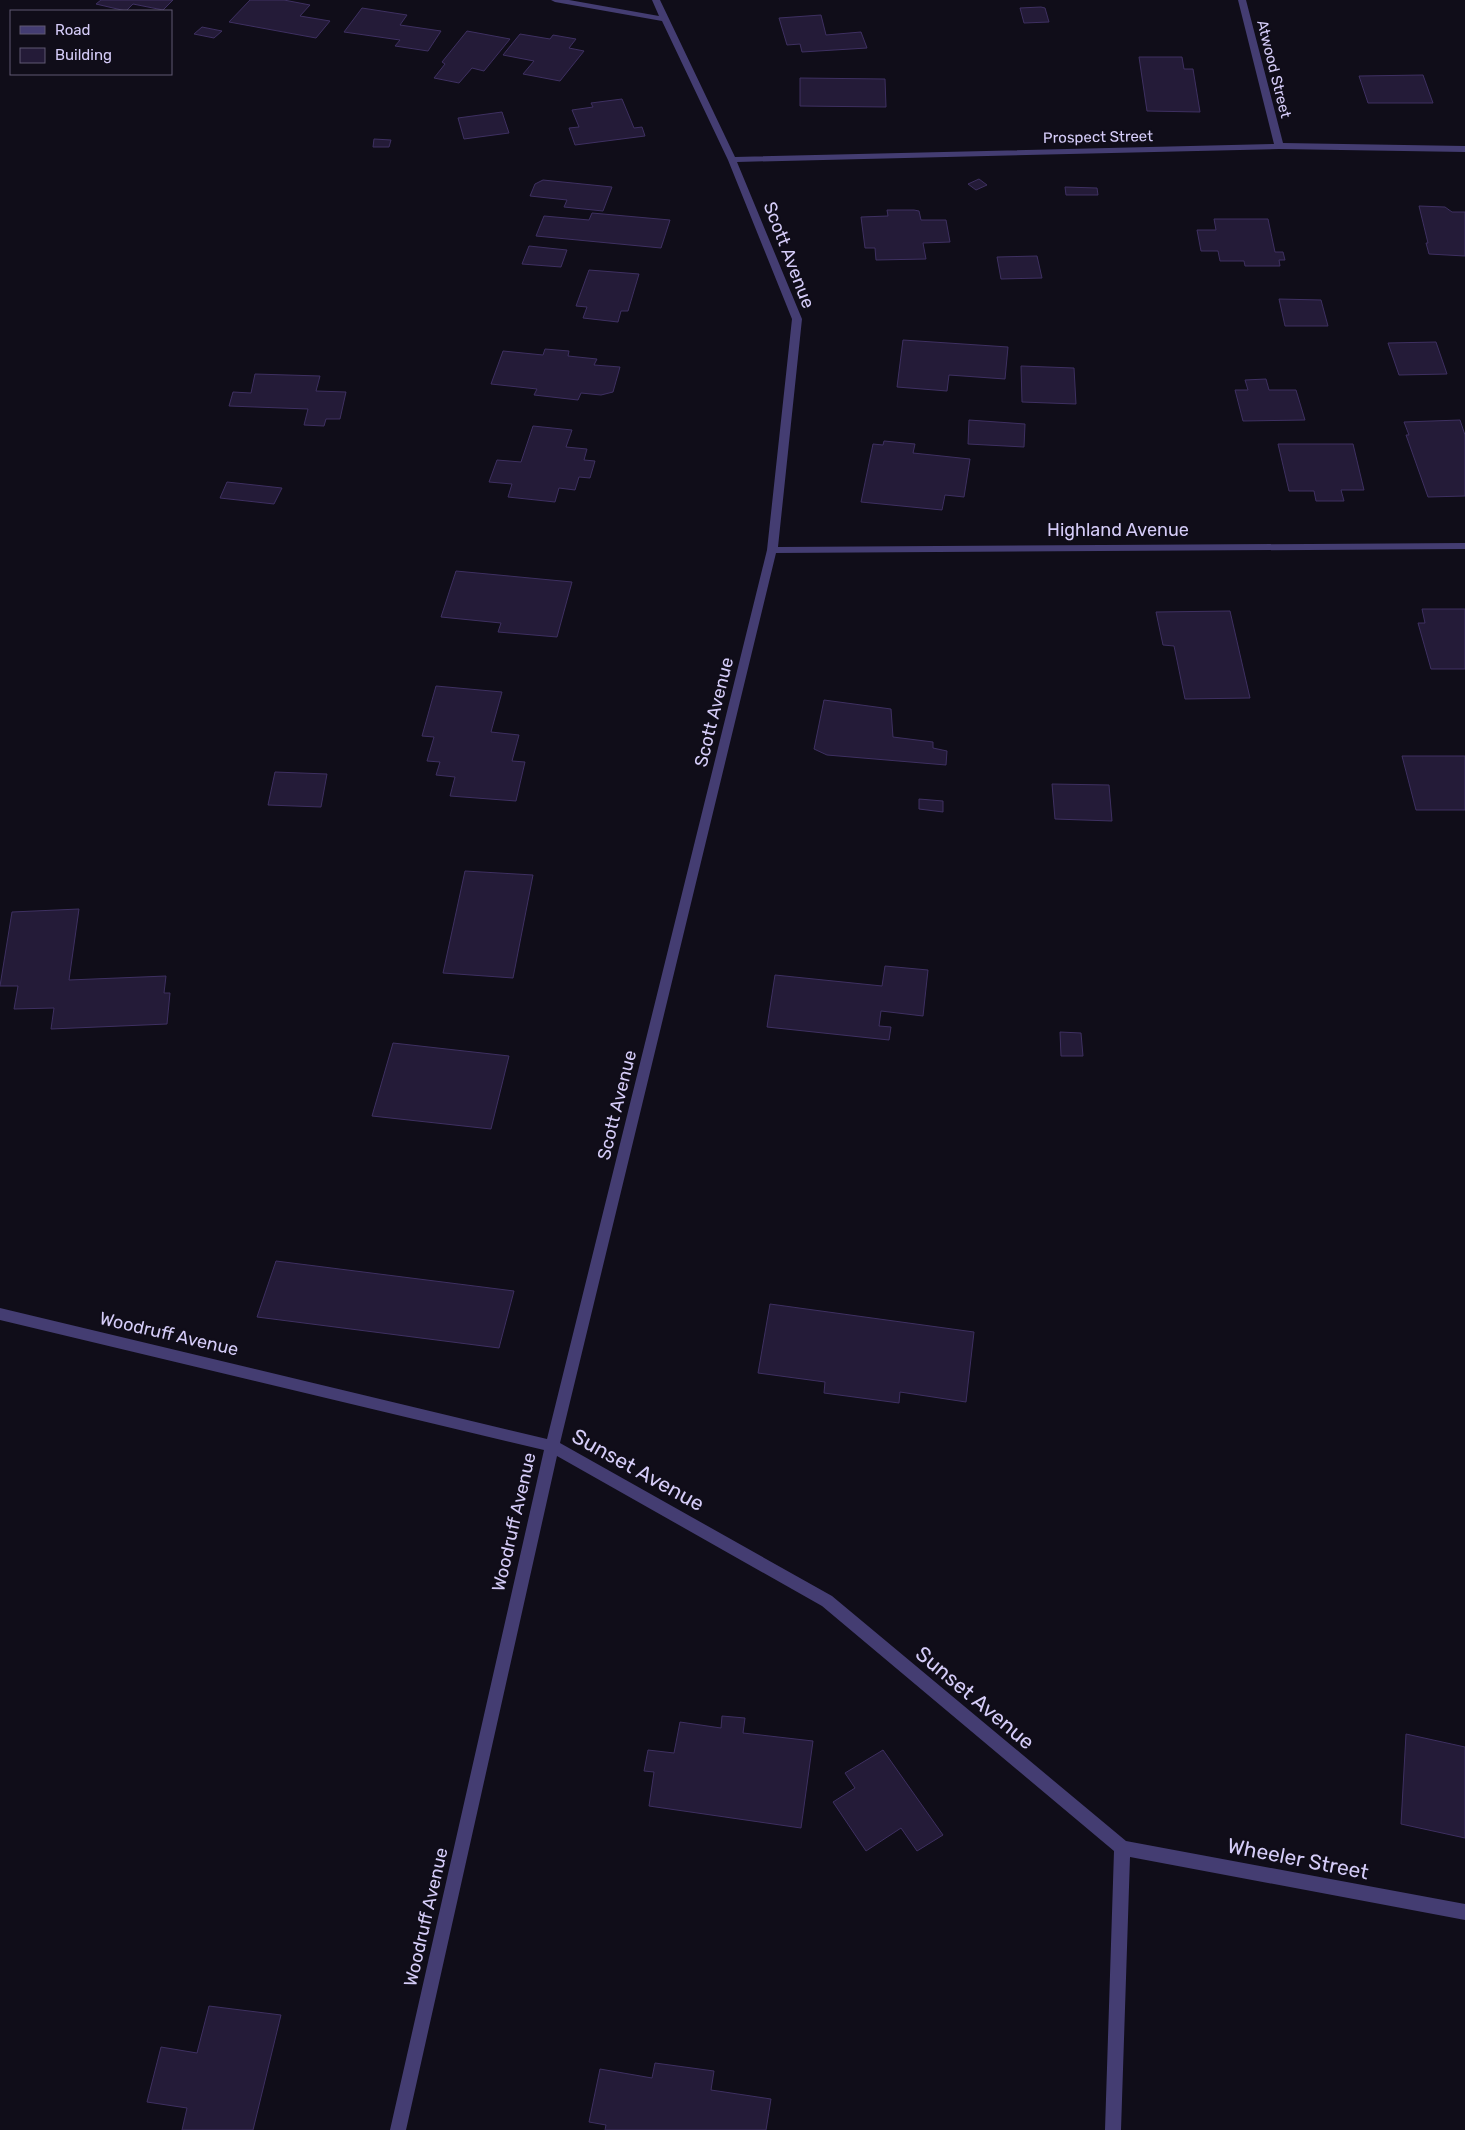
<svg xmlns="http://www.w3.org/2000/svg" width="1465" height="2130" viewBox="0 0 1465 2130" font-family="Rubik,sans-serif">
  <rect width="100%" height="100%" fill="#100d19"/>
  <path fill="#241b38" stroke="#3e3061" d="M101 0H173L163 10 133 4 126 11 96 4Z
    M250 0H284L310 5 300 16 330 21 316 38 229 22Z
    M1041 7 1045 8 1049 22 1024 23 1020 8Z
    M362 8 407 15 400 25 441 31 428 51 395 46 400 40 344 32Z
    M821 15 826 35 861 32 867 48 802 52 800 44 787 45 779 18Z
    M202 27 222 31 214 38 194 34Z
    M467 31 510 39 484 71 472 68 459 83 434 78 445 64 442 62Z
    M520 34 550 39 553 35 576 39 569 48 584 51 560 81 523 74 534 61 503 55Z
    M1139 57H1182L1184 69H1193L1200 112 1147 111Z
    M1423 75 1433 103H1368L1359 76Z
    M800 78 885 79 886 107 800 106Z
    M622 99 634 128 642 127 645 136 575 145 569 128 579 127 572 110 593 107 591 103Z
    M502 112 509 133 464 139 458 118Z
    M374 139 391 140 389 147H373Z
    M979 179 987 185 976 190 968 184Z
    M543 180 612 187 603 211 564 207 567 200 530 196 535 184Z
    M1065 187 1097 188 1098 195H1066Z
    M1419 206 1445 207 1452 212H1465V256L1429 254 1426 243H1428Z
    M887 210H914L919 211 921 220H946L950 242 923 243 926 259 876 260 875 248H865L861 217 888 216Z
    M592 213 670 220 661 248 536 236 544 216 589 220Z
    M1214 219H1268L1275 252H1283L1285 260H1279L1280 266H1245L1244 261H1220L1218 251H1201L1197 230H1216Z
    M529 246 567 250 561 267 522 264Z
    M1037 256 1042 278 1001 279 997 257Z
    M589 270 639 274 628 311H621L618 322 583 318 587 307 576 306Z
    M1279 299 1321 300 1328 326H1285Z
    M903 340 1008 347 1005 379 949 375 947 391 897 387Z
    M1436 342 1447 374 1399 375 1388 343Z
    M545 349 569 351 568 356 597 359 594 365 620 367 613 392 601 395 581 393 578 400 534 395 537 389 491 384 503 351 543 355Z
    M1021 366 1074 368 1076 404 1022 402Z
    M255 374 320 376 316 391 346 392 340 419H326L324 426 304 425 308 409 229 406 233 392 251 393Z
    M1266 379 1269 390H1296L1305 420 1243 421 1235 390H1248L1245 380Z
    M969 420 1025 424 1024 447 968 444Z
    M1460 420 1465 435V496L1428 497 1406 435H1409L1404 422Z
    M533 426 572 430 566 447 587 449 584 460 595 461 590 478 579 477 575 490 559 488 555 502 508 497 512 484 489 482 497 460 521 462Z
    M884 441 915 444 913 453 970 459 964 497 945 495 942 510 861 502 873 444 883 445Z
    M1278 444H1353L1364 490H1341L1344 501H1316L1314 491H1289Z
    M227 482 282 488 274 504 220 498Z
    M456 571 572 582 557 637 498 632 501 623 441 617Z
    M1422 609H1465V669H1431L1418 623H1425Z
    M1230 611 1250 698 1185 699 1174 646 1163 645 1156 612Z
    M436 686 502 692 491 732 519 735 512 761 525 762 516 801 450 796 455 777 436 775 440 762 427 761 434 737 422 736Z
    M824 700 891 709 893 737 933 742V748L947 751 946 765 827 755 814 749Z
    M1402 756H1465V810H1416Z
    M275 772 327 774 321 807 268 805Z
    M1052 784 1109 785 1112 821 1055 819Z
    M919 799 943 801V812L919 809Z
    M465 871 533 875 513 978 443 973Z
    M79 909 69 980 166 976 164 993H170L167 1024 51 1029 54 1008 14 1009 18 986H0L12 912Z
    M885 966 928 970 923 1016 881 1011 879 1026 891 1027 889 1040 767 1027 775 975 882 986Z
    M1060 1032 1081 1033 1083 1056H1061Z
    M393 1043 509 1056 491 1129 372 1116Z
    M276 1261 514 1291 499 1348 257 1317Z
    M770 1304 974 1332 966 1402 900 1392 899 1403 824 1393 825 1382 758 1373Z
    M722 1716 745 1718 743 1733 813 1741 801 1828 649 1806 654 1772 644 1771 648 1750 674 1753 680 1722 721 1728Z
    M1406 1734 1465 1747V1838L1401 1824Z
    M883 1750 943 1835 917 1851 901 1828 866 1851 833 1802 855 1788 845 1773Z
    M209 2006 281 2015 253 2130H182L187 2108 147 2102 161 2047 197 2053Z
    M655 2063 714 2071 711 2090 771 2099 766 2130H605L606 2125 589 2122 600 2069 652 2078Z"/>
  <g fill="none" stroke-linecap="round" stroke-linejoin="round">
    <path fill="#443d72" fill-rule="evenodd" d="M551 0H569L659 16 652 0H660L735 157 1274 144 1238 0H1246L1283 143 1465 146V152L1279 149 737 162 802 319 778 547 1465 543V549L776 553 560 1443 832 1596 1126 1841 1465 1904V1920L1130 1857 1121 2130H1105L1114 1851 822 1606 557 1456 406 2130H390L544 1450 0 1320V1308L547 1439 767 550 792 319 728 160 662 21 555 2Z"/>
  </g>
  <g text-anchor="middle" stroke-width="4" stroke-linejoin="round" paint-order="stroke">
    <g font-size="15" fill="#d5ccf8" stroke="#100d19">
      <text transform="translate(1274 69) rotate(76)" y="5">Atwood Street</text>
      <text transform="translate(1098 137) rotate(-1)" y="5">Prospect Street</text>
    </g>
    <g font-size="18" fill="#d5ccf8" stroke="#100d19">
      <text transform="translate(789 255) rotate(69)" y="6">Scott Avenue</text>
      <text x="1118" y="536">Highland Avenue</text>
      <text transform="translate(714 712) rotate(-76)" y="6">Scott Avenue</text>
      <text transform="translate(617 1105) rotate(-76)" y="6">Scott Avenue</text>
      <text transform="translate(169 1334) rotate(13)" y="6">Woodruff Avenue</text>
      <text transform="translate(514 1522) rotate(-77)" y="6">Woodruff Avenue</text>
      <text transform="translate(426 1917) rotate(-77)" y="6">Woodruff Avenue</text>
    </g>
    <g font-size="21" fill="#d5ccf8" stroke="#100d19">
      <text transform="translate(638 1470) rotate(29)" y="7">Sunset Avenue</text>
      <text transform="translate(975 1698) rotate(40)" y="7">Sunset Avenue</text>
      <text transform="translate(1298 1859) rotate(11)" y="7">Wheeler Street</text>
    </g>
  </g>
  <rect x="10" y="10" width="162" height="65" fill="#100d19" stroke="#5f5972"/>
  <rect x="20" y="26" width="25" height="8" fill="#443d72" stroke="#5f5972"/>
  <text x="55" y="35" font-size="15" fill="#d5ccf8">Road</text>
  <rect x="20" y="48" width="25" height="15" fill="#241b38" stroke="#5f5972"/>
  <text x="55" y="60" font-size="15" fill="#d5ccf8">Building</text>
</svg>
